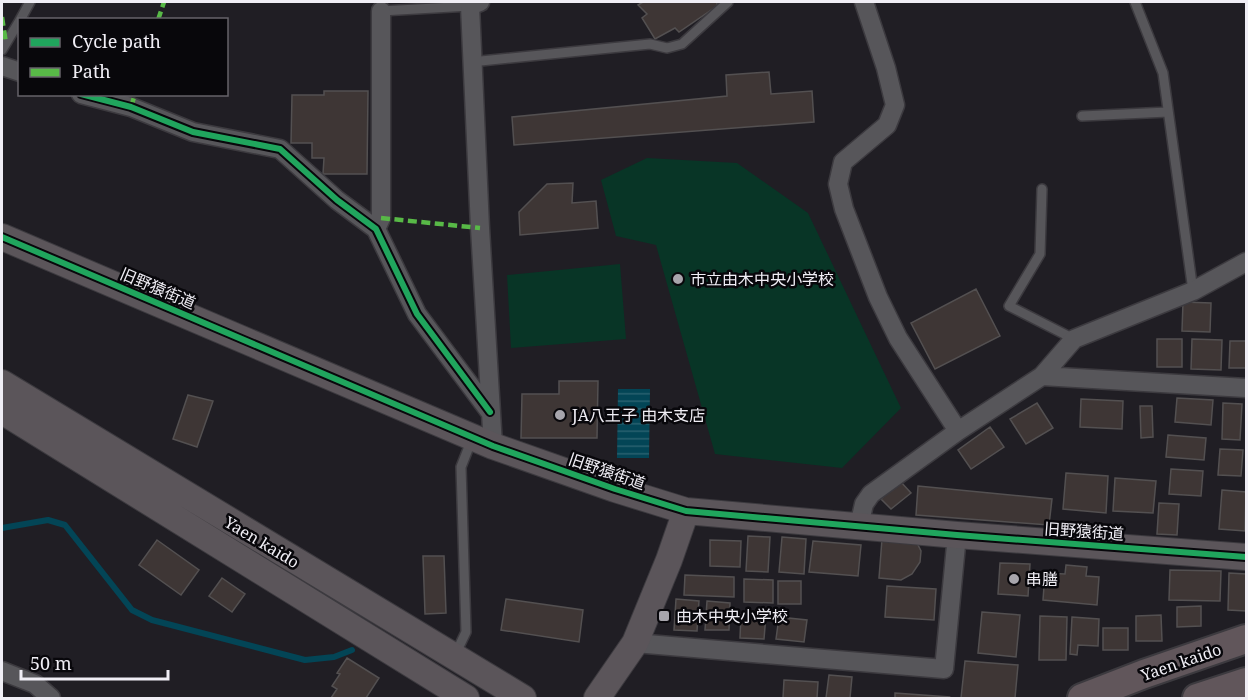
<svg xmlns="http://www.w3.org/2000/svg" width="1248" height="700" viewBox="0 0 1248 700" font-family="'Noto Serif','Noto Sans JP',serif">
  <defs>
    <pattern id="water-rules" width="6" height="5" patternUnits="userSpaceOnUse" patternTransform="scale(1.5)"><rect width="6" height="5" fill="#034556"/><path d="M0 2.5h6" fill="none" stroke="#28606f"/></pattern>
  </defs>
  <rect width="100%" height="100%" fill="#201e24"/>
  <path fill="#083526" d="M647 158 737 163 808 213 901 408 842 468 715 454 656 245 616 236 601 180Z
    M620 264 626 339 511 348 507 275Z"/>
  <path fill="url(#water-rules)" d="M618 389H650L649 458H617Z"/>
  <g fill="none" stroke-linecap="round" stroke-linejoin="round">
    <path stroke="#034556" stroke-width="6" d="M2 528 48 520 65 525 132 610 152 620 305 660 334 657 352 650"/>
  </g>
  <path fill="#3e3635" stroke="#535051" stroke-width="1.5" d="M643 2H717V6L679 32 675 28 655 39 642 18 647 14 638 5Z
    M769 72 771 94 812 91 814 122 514 145 512 117 727 96 726 75Z
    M324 91H368L367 174H323L324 158H312V143H291L292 95H324Z
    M573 183 572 203 596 201 598 228 520 235 519 212 547 184Z
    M976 289 1000 336 935 369 911 323Z
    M1183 302 1211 303 1210 332 1182 331Z
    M1157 339H1182V367H1157Z
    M1192 339 1222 340 1221 370 1191 369Z
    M1230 341H1246V368H1229Z
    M559 381H598L597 438H521L522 394H559Z
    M188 395 213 401 197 447 173 439Z
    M1177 398 1213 400 1211 425 1175 422Z
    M1081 399 1123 401 1122 429 1080 427Z
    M1037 403 1053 428 1026 444 1010 419Z
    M1223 403 1242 404 1240 440 1222 439Z
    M1140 406H1152L1153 437 1141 438Z
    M990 427 1004 447 971 469 958 450Z
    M1168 435 1206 438 1204 460 1166 457Z
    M1220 449 1243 450 1241 476 1218 475Z
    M1171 469 1203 471 1201 496 1169 494Z
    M1066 473 1108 476 1106 513 1063 509Z
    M1115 478 1156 481 1153 513 1113 511Z
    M900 481 911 493 891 509 881 499Z
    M918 486 1052 499 1049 525 916 515Z
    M1222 490 1246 492 1245 531 1219 529Z
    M1159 503 1179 504 1177 535 1157 534Z
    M748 536 770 537 768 572 746 571Z
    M782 537 806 539 804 574 779 572Z
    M882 539 913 541 918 545 921 551 920 562 912 574 901 580 879 578Z
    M157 540 199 570 181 595 139 565Z
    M710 540 741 541 740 567 710 566Z
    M813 541 861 545 858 576 809 572Z
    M423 556H444L446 613 425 614Z
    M1000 563 1030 564 1028 596 998 594Z
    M1066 565 1087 567 1086 576 1099 577 1097 605 1043 600 1045 573 1065 574Z
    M1170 570 1221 571 1220 601 1169 600Z
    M1229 573 1246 574V611L1228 610Z
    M685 575 734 577V597L684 595Z
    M222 578 245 594 232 612 209 596Z
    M744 579 773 580V603L744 602Z
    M778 581H801V604H778Z
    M887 586 936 589 934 620 885 617Z
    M506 599 583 610 579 642 501 630Z
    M676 599 699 601 697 631 674 630Z
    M707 601 730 603 729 630H705Z
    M1201 606V626L1177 627V607Z
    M982 612 1020 615 1016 657 978 653Z
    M741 614 766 615 764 639 740 638Z
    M1161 615 1162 641H1136V616Z
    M1040 616 1067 617 1066 660H1039Z
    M779 617 807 620 804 642 776 639Z
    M1072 617 1099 619 1098 646 1078 645 1077 655 1070 654Z
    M1103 628H1128V650H1103Z
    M347 658 379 678 366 698H331L337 689 332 686 340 674 337 673Z
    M965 661 1018 665 1015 698H961Z
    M829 675 852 677 850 698H826Z
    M784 680 818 682 817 698H783Z
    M895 693 949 697 948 698H895Z"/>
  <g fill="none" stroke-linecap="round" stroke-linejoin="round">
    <g stroke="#3c3a3f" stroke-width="12">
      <path id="lane" d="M1135 2 1163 73 1193 291
        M381 11 470 6
        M20 20 30 2
        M2 50 20 20
        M471 62 650 44 667 48 682 44 728 2
        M1082 116 1168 112
        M1042 189 1040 254 1009 306 1074 339
        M455 655 466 632 461 467 472 439"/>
    </g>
    <g stroke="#3c3a3f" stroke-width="21">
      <path id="street" d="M480 2 470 6 480 228 493 446
        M864 2 886 68 895 105 887 125 843 162 838 184 844 209 878 297 898 338 958 431
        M2 66 20 72
        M81 94 131 107 193 132 280 149 337 200 376 229 417 314 490 412
        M376 229 381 218V11
        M1042 376 1246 388
        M859 526 864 504 871 494 958 431 1042 376 1074 339 1193 291 1246 262
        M635 643 944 669 957 535
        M2 671 35 684 51 698"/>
    </g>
    <g stroke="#3c3a3f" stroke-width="28">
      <path id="secondary" d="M2 237 493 446 615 489 686 511 957 535 1246 557
        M2 383 523 698
        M2 411 466 698
        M597 698 635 643 669 560 686 511"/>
    </g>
    <g stroke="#3c3a3f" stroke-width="32">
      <path id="primary" d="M1082 698 1144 674 1246 639
        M1197 698 1246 682"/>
    </g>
    <use href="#lane" stroke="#57565a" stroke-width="9"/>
    <use href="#street" stroke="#57565a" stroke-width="18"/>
    <use href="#secondary" stroke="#5b555a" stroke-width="26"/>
    <use href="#primary" stroke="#61565b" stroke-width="28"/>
    <path stroke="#58b947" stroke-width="4.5" stroke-dasharray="9 4.5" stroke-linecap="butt" d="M2 17 6 43
      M158 20 164 2
      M131 107 135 94
      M381 218 480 228"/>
    <g stroke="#08070b" stroke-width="10">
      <path id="cycleway" d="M81 94 131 107 193 132 280 149 337 200 376 229 417 314 490 412
        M2 237 493 446 615 489 686 511 957 535 1246 557"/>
    </g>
    <use href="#cycleway" stroke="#20a55d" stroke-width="6"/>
  </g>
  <g fill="#a7a5ac" stroke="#08070b" stroke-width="2">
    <circle cx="678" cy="279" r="6"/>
    <circle cx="560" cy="415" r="6"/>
    <circle cx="1014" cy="579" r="6"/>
    <rect x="658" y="610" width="12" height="12" rx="3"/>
  </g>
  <g text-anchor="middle" stroke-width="5" stroke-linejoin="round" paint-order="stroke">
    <g font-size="16" fill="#f0eef5" stroke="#08070b" text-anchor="start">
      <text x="690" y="285">市立由木中央小学校</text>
      <text x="572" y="421">JA八王子 由木支店</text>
      <text x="1026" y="585">串膳</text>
      <text x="676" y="622">由木中央小学校</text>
    </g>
    <g font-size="16" fill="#f0eef5" stroke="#08070b">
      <text transform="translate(158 288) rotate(23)" y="6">旧野猿街道</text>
      <text transform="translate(607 471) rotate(19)" y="6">旧野猿街道</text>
      <text transform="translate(1084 531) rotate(4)" y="6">旧野猿街道</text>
      <text transform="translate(262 542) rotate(31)" y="6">Yaen kaido</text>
      <text transform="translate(1181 662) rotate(-19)" y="6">Yaen kaido</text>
    </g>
  </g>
  <rect width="1248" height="700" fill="none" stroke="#f0eef5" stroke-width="6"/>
  <rect x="18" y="18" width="210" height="78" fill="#08070b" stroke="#656369" stroke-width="1.5"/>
  <rect x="30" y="38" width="30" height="9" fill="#20a55d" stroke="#656369" stroke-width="1.5"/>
  <text x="72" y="48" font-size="18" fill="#f0eef5">Cycle path</text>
  <rect x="30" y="68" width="30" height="9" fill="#58b947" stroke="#656369" stroke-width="1.5"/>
  <text x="72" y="78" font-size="18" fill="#f0eef5">Path</text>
  <path d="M21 670v9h147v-9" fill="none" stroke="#f0eef5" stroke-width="3"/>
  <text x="30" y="670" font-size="18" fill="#f0eef5" stroke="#08070b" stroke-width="4.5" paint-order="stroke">50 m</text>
</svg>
